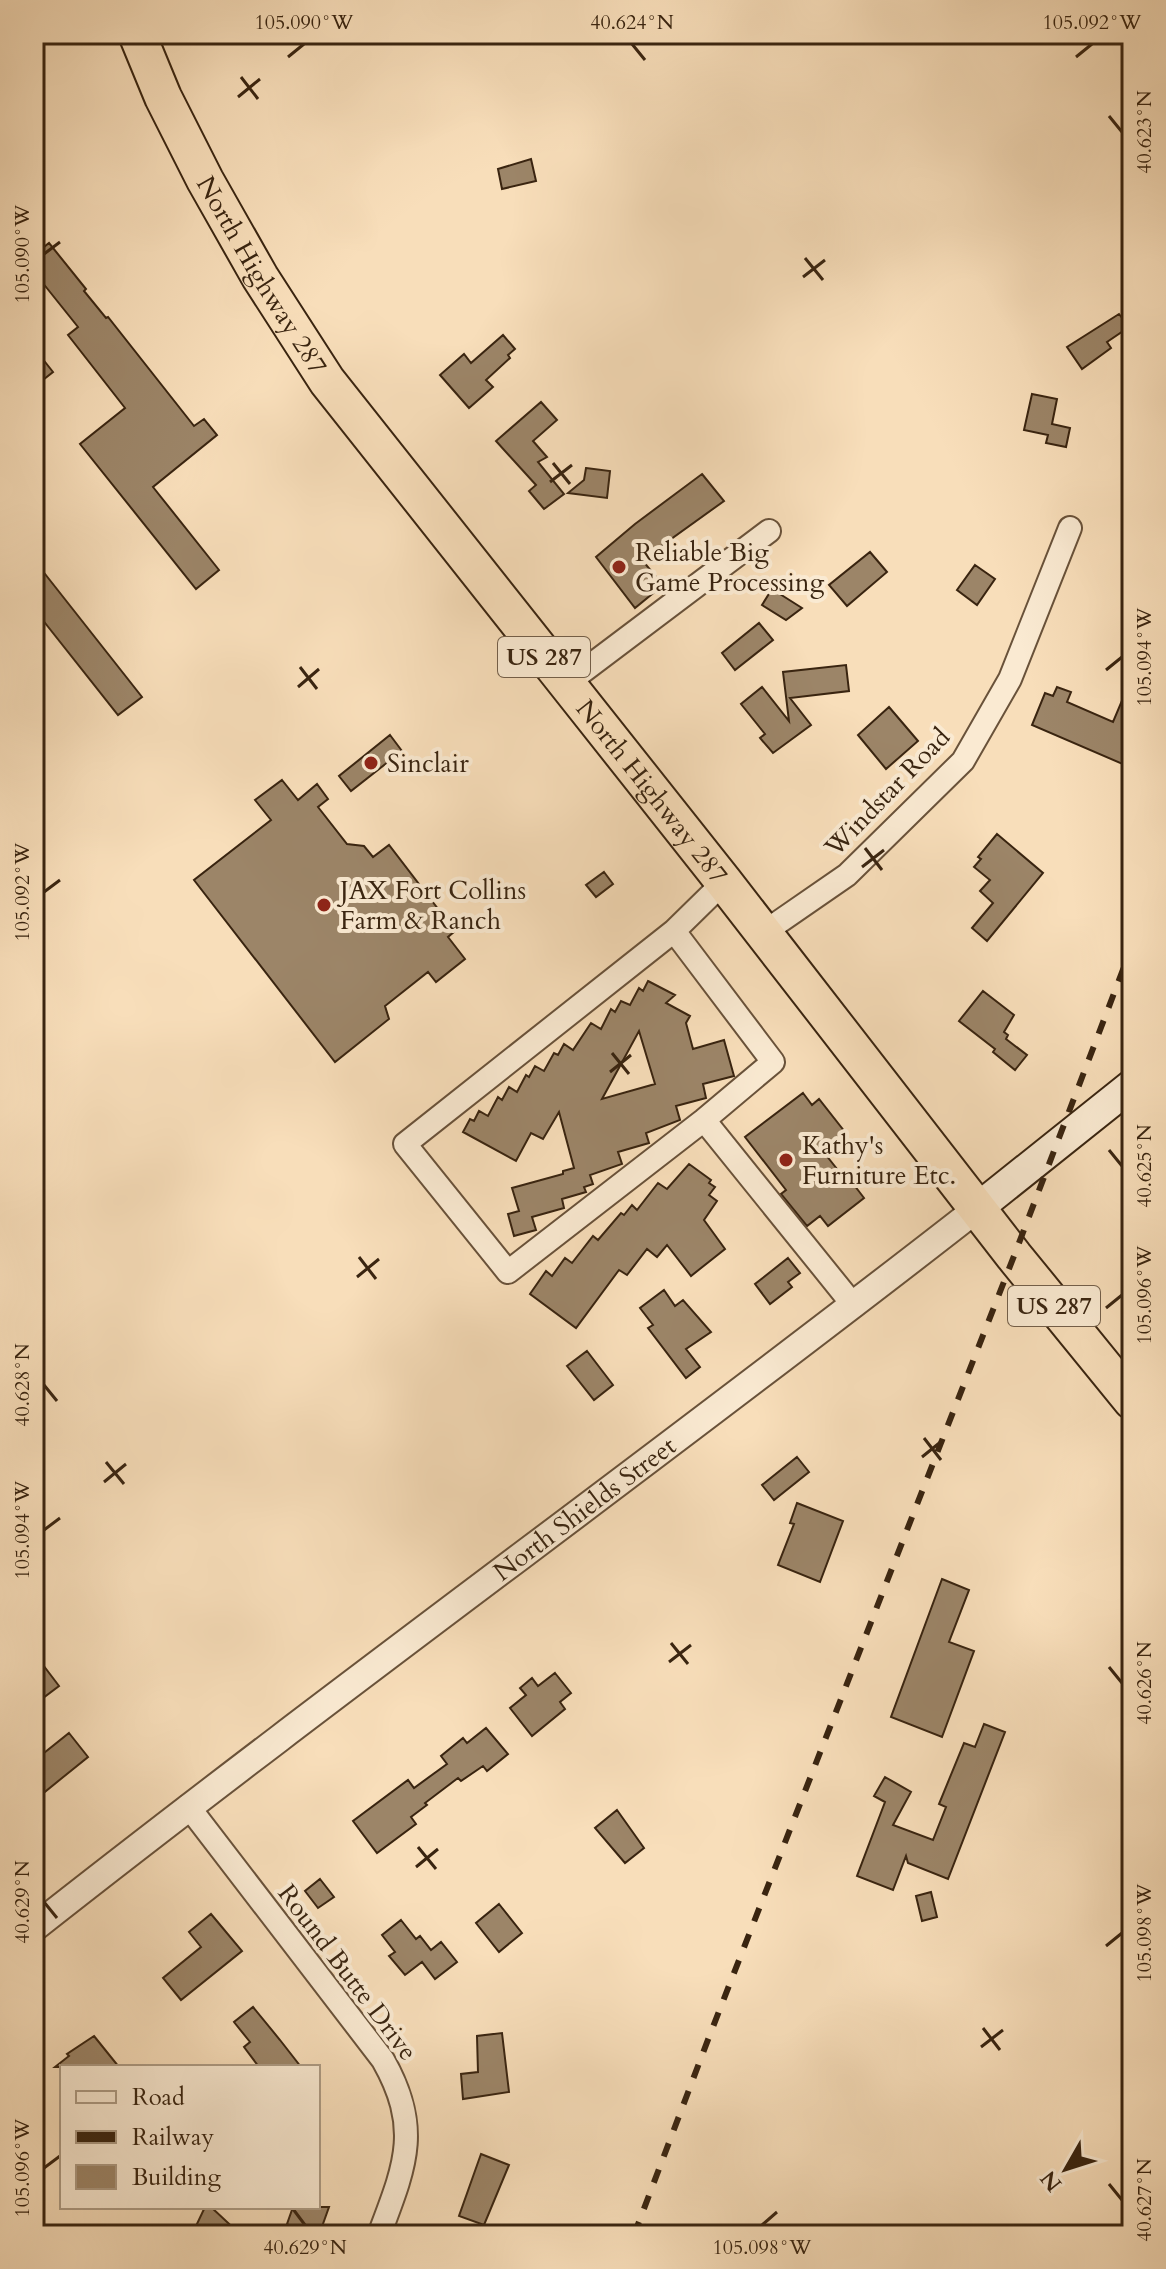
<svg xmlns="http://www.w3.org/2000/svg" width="1166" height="2269" viewBox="0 0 1166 2269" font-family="Cardo,serif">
  <rect width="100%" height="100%" fill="#f8deba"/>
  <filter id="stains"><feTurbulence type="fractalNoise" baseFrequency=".0025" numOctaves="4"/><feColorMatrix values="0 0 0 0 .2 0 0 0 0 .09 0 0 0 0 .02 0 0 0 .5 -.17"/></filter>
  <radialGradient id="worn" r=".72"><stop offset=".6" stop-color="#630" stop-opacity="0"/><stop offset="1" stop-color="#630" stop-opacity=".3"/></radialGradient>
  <path fill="#9c8568" stroke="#392410" stroke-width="2" fill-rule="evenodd" d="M531 159 536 181 502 189 498 169Z
    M49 243 86 289 84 291 106 318 108 317 194 426 204 419 217 435 153 487 219 570 196 589 80 444 125 408 68 335 78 327 34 272V255Z
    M1119 314 1129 327 1107 342 1111 348 1082 369 1067 347Z
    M503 335 515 349 508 355 510 358 486 380 493 387 469 408 440 375 464 354 471 363Z
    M34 348 53 372 34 387Z
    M1032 394 1057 399 1052 424 1070 428 1066 447 1046 443 1048 435 1024 430Z
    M541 402 557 420 533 441 547 457 538 462 564 494 544 509 529 491 536 485 496 441Z
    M586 468 610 471 607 498 568 493 584 480Z
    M702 474 724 501 642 560 663 585 635 608 596 557 635 524Z
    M870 552 887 572 847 606 829 585Z
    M34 560 142 697 118 715 34 609Z
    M975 565 995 579 977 605 957 590Z
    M772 589 802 608 786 620 762 605Z
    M759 623 773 640 735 670 722 653Z
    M846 665 849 691 790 698 811 725 773 753 760 738 765 734 741 704 762 687 789 721 783 672Z
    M1132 677V768L1032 725 1045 693 1053 696 1057 687 1071 692 1067 702 1113 722Z
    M889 707 918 741 886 769 858 735Z
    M390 735 402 751 351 791 339 776Z
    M282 780 298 800 317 784 328 799 318 807 347 844 364 846 373 857 389 845 455 931 448 937 465 959 436 982 428 972 385 1006 389 1019 335 1062 194 880 271 820 255 800Z
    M997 834 1043 873 987 941 972 928 993 903 980 891 990 880 974 867 981 859 978 857Z
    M604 872 613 884 596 897 586 885Z
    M648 981 675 995 666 1003 690 1016 686 1023 693 1049 724 1040 734 1076 703 1084 706 1098 676 1106 680 1120 646 1133 649 1143 618 1152 622 1164 590 1175 593 1184 584 1187 586 1192 562 1199 564 1208 532 1217 536 1230 514 1236 508 1214 519 1211 512 1188 563 1174V1171L574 1168 559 1112 543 1139 531 1133 516 1161 463 1132 470 1119 474 1121 479 1111 488 1116 498 1097 502 1100 509 1087 517 1092 526 1075 529 1077 535 1066 544 1071 554 1053 558 1055 564 1044 573 1050 591 1023 601 1029 611 1009 615 1012 621 1001 630 1005 639 988 643 991ZM639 1031 655 1084 602 1099Z
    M983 991 1014 1015 1004 1032 1008 1035 1006 1039 1027 1055 1015 1070 993 1052 995 1049 959 1021Z
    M803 1093 812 1105 819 1099 845 1132 822 1150 845 1179 848 1177 864 1198 828 1226 820 1216 807 1226 781 1194 786 1190 745 1137Z
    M689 1164 711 1180 709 1183 715 1187 709 1195 717 1201 704 1220 725 1249 691 1276 667 1245 657 1257 647 1249 627 1275 619 1270 576 1328 530 1294 546 1271 552 1276 565 1258 572 1263 593 1236 598 1240 621 1213 624 1215 632 1205 637 1210 658 1183 667 1189Z
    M788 1258 800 1273 788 1282 792 1287 770 1304 755 1284Z
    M664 1290 675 1306 683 1300 711 1332 686 1349 700 1367 686 1378 648 1328 653 1325 640 1308Z
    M587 1351 613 1385 594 1400 567 1366Z
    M797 1457 809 1472 774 1500 762 1485Z
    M797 1503 843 1521 820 1582 778 1565 794 1524 790 1523Z
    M942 1579 969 1590 949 1642 974 1651 942 1737 891 1717Z
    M34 1653 59 1686 43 1698 34 1686Z
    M555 1673 571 1693 560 1702 565 1709 532 1736 510 1708 526 1695 520 1688 532 1678 538 1686Z
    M984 1724 1005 1732 948 1879 908 1863 906 1856 893 1890 857 1876 885 1802 874 1796 885 1777 911 1792 893 1825 933 1840 946 1807 939 1804 964 1743 975 1747Z
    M486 1728 508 1754 487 1771 483 1766 461 1781 458 1778 425 1803 427 1805 411 1817 416 1824 377 1853 353 1821 408 1780 414 1788 447 1764 441 1756 463 1738 467 1743Z
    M69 1733 88 1757 41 1795 34 1787V1761Z
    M617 1810 644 1848 625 1863 595 1828Z
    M320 1879 334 1897 318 1908 305 1891Z
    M931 1892 937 1917 922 1921 916 1896Z
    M499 1904 522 1933 499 1952 476 1923Z
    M211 1914 242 1951 181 2000 163 1978 201 1947 189 1932Z
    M401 1920 416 1939 420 1936 431 1950 441 1942 457 1962 435 1979 422 1962 405 1975 389 1956 395 1952 382 1935Z
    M253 2007 280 2040 301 2067H259L244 2047 250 2042 234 2022Z
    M502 2033 509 2092 463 2099 461 2074 478 2072 477 2036Z
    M94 2036 119 2067H55L69 2056 67 2054Z
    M481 2154 509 2165 484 2225 459 2216Z
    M205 2207H211L241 2235H216L196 2226Z
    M293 2207H329L319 2235H288L291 2226 287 2224Z"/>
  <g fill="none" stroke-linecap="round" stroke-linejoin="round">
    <g stroke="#69523a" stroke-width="26">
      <path id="minor" d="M566 684 769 531
        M674 931 773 1062 704 1120 508 1272 405 1144 674 931 724 882
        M763 933 847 875 963 761 1010 679 1070 528
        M704 1120 854 1306
        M188 1806 383 2060C422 2129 405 2166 379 2235"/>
    </g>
    <g stroke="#69523a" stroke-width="30">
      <g id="tertiary">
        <path id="s1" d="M34 1928C345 1683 666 1452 978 1208"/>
      </g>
    </g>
    <g stroke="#392410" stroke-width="34">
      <path id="secondary" d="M978 1208 1132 1085"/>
    </g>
    <g stroke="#392410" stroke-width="40">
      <g id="trunk">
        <path id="s2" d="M137 34 163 97 205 180 260 277 327 381 724 882 1014 1256 1132 1401"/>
      </g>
    </g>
    <use href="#minor" stroke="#faead2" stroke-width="22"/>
    <use href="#tertiary" stroke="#faead2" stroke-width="26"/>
    <use href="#secondary" stroke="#faead2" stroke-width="30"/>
    <use href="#trunk" stroke="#f8deba" stroke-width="36"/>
    <path stroke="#392410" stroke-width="6" stroke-dasharray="14 14" stroke-linecap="butt" d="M634 2235 709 2037 1014 1256 1132 946"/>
  </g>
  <path fill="none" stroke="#392410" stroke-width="3" d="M632 44 645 60M288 57 304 44M1076 57 1092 44M241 77 258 99M238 97 260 79M1109 116 1122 132M44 254 60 242M805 258 823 280M803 277 825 260M553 463 570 484M550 482 572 465M300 667 317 689M1106 670 1122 657M298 687 319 669M865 848 882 870M862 867 884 850M44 892 60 880M612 1053 629 1074M610 1072 631 1055M1109 1150 1122 1166M359 1257 376 1279M357 1277 379 1259M1106 1308 1122 1295M44 1385 57 1401M924 1438 941 1460M922 1457 943 1440M106 1462 124 1484M104 1482 126 1464M44 1530 60 1518M671 1643 688 1664M669 1662 691 1645M1109 1667 1122 1683M418 1847 436 1869M416 1867 438 1849M44 1902 57 1918M1106 1946 1122 1933M983 2028 1000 2050M981 2047 1003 2030M44 2168 60 2156M1109 2184 1122 2200M293 2209 305 2225M762 2225 777 2212"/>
  <g fill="#8f2418" stroke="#faead2" stroke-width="3">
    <circle cx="619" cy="567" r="8"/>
    <circle cx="371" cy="763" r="8"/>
    <circle cx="324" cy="905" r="8"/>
    <circle cx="786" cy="1160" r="8"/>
  </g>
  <g text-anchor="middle" stroke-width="8" stroke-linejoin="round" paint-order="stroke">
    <g fill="#faead2" stroke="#735f4a" stroke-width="2">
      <rect x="498" y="637" width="92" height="40" rx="6"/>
      <rect x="1008" y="1286" width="92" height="40" rx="6"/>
    </g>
    <g font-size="24" font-weight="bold" fill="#392410">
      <text x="544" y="665">US 287</text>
      <text x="1054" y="1314">US 287</text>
    </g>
    <g font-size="26" fill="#392410" stroke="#faead2">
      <text dy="9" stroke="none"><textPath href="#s2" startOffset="272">North Highway 287</textPath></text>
      <text dy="9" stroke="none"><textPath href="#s2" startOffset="920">North Highway 287</textPath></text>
      <text transform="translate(887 792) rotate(-46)" y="9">Windstar Road</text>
      <text dy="9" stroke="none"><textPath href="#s1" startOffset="692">North Shields Street</textPath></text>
      <text transform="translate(348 1972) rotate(53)" y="9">Round Butte Drive</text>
    </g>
    <g font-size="26" fill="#392410" stroke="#faead2" text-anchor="start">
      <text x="635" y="561">Reliable Big<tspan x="635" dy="30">Game Processing</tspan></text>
      <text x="387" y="772">Sinclair</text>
      <text x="340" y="899">JAX Fort Collins<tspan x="340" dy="30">Farm &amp; Ranch</tspan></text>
      <text x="802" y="1154">Kathy's<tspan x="802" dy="30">Furniture Etc.</tspan></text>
    </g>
  </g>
  <rect width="1166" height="2269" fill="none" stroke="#f8deba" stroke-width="88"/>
  <rect x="60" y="2065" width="260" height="144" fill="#faead2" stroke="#ad9b84" stroke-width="2"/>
  <rect x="76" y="2091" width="40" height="12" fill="#faead2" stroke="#ad9b84" stroke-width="2"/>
  <text x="132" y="2105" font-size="24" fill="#392410">Road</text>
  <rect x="76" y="2131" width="40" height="12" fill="#392410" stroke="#ad9b84" stroke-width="2"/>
  <text x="132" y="2145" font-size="24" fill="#392410">Railway</text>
  <rect x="76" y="2165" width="40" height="24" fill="#9c8568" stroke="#ad9b84" stroke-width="2"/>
  <text x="132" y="2185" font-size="24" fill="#392410">Building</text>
  <g transform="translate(1066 2169) rotate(231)" stroke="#faead2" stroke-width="6" paint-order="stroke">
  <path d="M0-6L14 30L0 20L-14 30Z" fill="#392410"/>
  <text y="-12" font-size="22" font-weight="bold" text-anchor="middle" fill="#392410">N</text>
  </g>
  <rect x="44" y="44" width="1078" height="2181" fill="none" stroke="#392410" stroke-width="3"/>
  <g font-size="20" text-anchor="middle" fill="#392410">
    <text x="304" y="29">105.090°W</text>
    <text x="632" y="29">40.624°N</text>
    <text x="1092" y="29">105.092°W</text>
    <text transform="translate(1144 132) rotate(-90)" y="7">40.623°N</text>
    <text transform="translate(22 254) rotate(-90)" y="7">105.090°W</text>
    <text transform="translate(1144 657) rotate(-90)" y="7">105.094°W</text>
    <text transform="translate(22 892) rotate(-90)" y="7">105.092°W</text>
    <text transform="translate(1144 1166) rotate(-90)" y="7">40.625°N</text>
    <text transform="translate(1144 1295) rotate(-90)" y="7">105.096°W</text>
    <text transform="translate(22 1385) rotate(-90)" y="7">40.628°N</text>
    <text transform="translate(22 1530) rotate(-90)" y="7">105.094°W</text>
    <text transform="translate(1144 1683) rotate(-90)" y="7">40.626°N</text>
    <text transform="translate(22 1902) rotate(-90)" y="7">40.629°N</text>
    <text transform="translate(1144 1933) rotate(-90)" y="7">105.098°W</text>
    <text transform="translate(22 2168) rotate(-90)" y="7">105.096°W</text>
    <text transform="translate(1144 2200) rotate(-90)" y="7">40.627°N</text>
    <text x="305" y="2254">40.629°N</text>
    <text x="762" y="2254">105.098°W</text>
  </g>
  <rect width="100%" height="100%" filter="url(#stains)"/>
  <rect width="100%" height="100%" fill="url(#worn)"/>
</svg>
